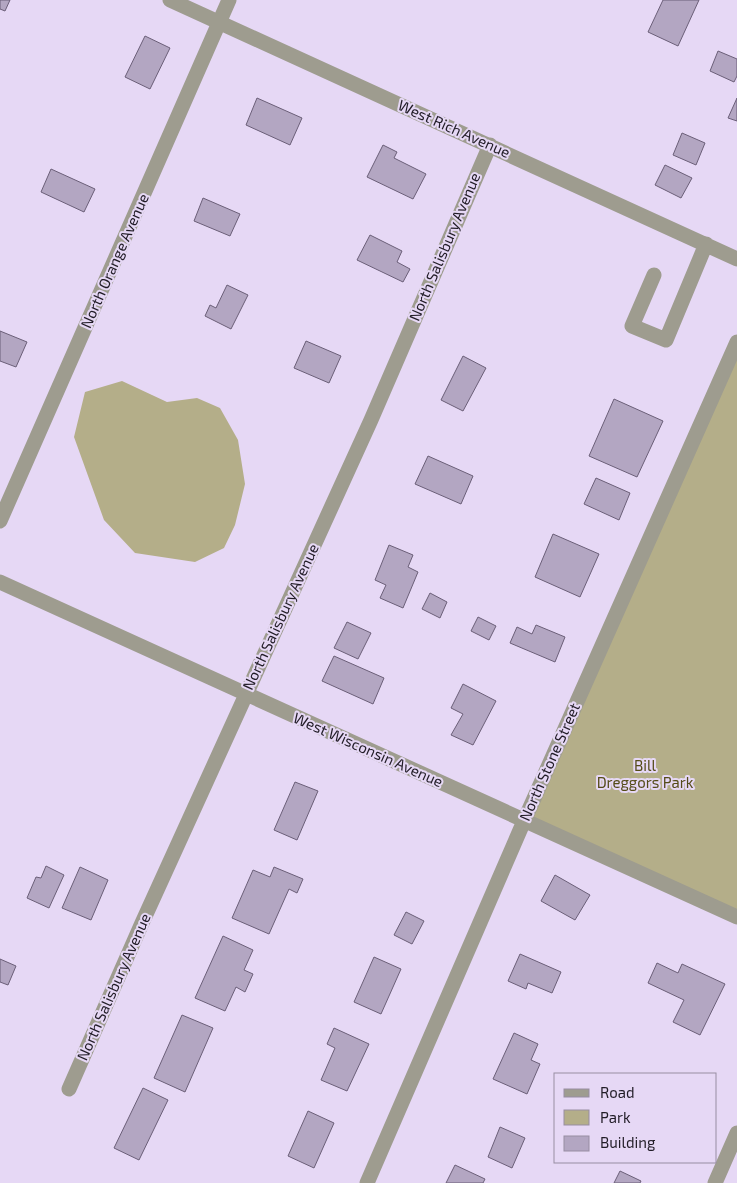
<svg xmlns="http://www.w3.org/2000/svg" width="737" height="1183" viewBox="0 0 737 1183" font-family="'Exo 2',sans-serif">
  <rect width="100%" height="100%" fill="#e6d8f5"/>
  <path fill="#b4ae89" d="M737 342V917L524 821Z
    M122 381 167 402 197 398 220 408 238 440 245 484 235 525 224 548 195 562 135 553 104 520 74 437 85 392Z"/>
  <path fill="#b3a6c2" stroke="#6b5f78" d="M0 0H10L5 11 0 9Z
    M663 0H699L678 46 648 32Z
    M145 36 170 48 150 89 125 77Z
    M718 51 737 59V76L734 82 710 71Z
    M257 98 302 118 290 145 246 125Z
    M737 98V121L728 118Z
    M682 133 705 143 696 165 673 155Z
    M383 145 397 152 394 158 426 174 413 199 367 177Z
    M665 165 692 178 681 198 655 185Z
    M51 169 95 189 84 212 41 192Z
    M203 198 240 214 230 236 194 221Z
    M370 235 402 251 397 262 410 269 403 282 357 260Z
    M227 285 248 295 231 329 205 316 210 305 216 308Z
    M0 331 27 342 16 367 0 361Z
    M306 341 341 356 329 383 294 368Z
    M463 356 486 368 463 411 441 400Z
    M614 399 663 421 637 477 589 456Z
    M428 456 473 476 461 504 415 484Z
    M596 478 630 493 619 520 584 504Z
    M553 534 599 554 580 597 535 577Z
    M389 545 413 555 408 567 418 572 403 608 380 598 386 585 375 580Z
    M430 593 447 602 440 618 422 609Z
    M478 617 496 626 489 640 471 631Z
    M347 622 371 633 358 659 334 648Z
    M536 625 565 637 555 662 510 643 517 627 532 634Z
    M334 656 384 678 373 704 322 681Z
    M463 684 496 701 473 745 451 735 463 714 451 708Z
    M295 782 318 791 297 840 274 830Z
    M46 866 64 875 49 908 27 898 36 877 41 878Z
    M80 867 108 880 91 920 62 908Z
    M274 867 303 879 297 893 289 889 269 934 232 918 253 870 270 877Z
    M555 875 590 895 575 920 541 901Z
    M406 912 424 921 412 944 394 935Z
    M223 936 253 950 244 970 253 974 245 992 236 987 225 1011 195 998Z
    M520 954 561 972 552 993 528 983 526 989 508 981Z
    M374 957 401 969 381 1014 354 1002Z
    M0 959 16 966 8 985 0 982Z
    M657 963 678 973 682 964 725 984 700 1035 673 1022 684 1000 648 983Z
    M182 1015 213 1028 185 1092 154 1078Z
    M334 1028 369 1044 347 1091 321 1080 335 1048 327 1044Z
    M514 1033 538 1044 531 1060 540 1064 527 1094 493 1079Z
    M143 1088 168 1100 139 1160 114 1148Z
    M308 1111 334 1123 314 1168 288 1156Z
    M500 1127 525 1138 512 1168 488 1157Z
    M455 1165 485 1179 483 1183H446Z
    M620 1171 641 1181 640 1183H614Z"/>
  <g fill="none" stroke-linecap="round" stroke-linejoin="round">
    <path stroke="#9e9c8f" stroke-width="15" d="M170 0 737 259
      M654 275 632 326 666 340 706 244
      M0 521 229 0
      M0 582 737 917
      M69 1089 142 923 371 420 490 145
      M367 1183 524 821 737 342
      M715 1183 737 1133"/>
  </g>
  <g text-anchor="middle" stroke-width="4" stroke-linejoin="round" paint-order="stroke">
    <g font-size="15" fill="#211c26" stroke="#e6d8f5">
      <text transform="translate(454 129) rotate(24)" y="5">West Rich Avenue</text>
      <text transform="translate(445 247) rotate(-67)" y="5">North Salisbury Avenue</text>
      <text transform="translate(115 261) rotate(-66)" y="5">North Orange Avenue</text>
      <text transform="translate(281 617) rotate(-65)" y="5">North Salisbury Avenue</text>
      <text transform="translate(368 750) rotate(24)" y="5">West Wisconsin Avenue</text>
      <text transform="translate(550 762) rotate(-66)" y="5">North Stone Street</text>
      <text transform="translate(114 987) rotate(-66)" y="5">North Salisbury Avenue</text>
    </g>
    <g font-size="15" fill="#544b17" stroke="#e6d8f5">
      <text x="645" y="771">Bill<tspan x="645" dy="17">Dreggors Park</tspan></text>
    </g>
  </g>
  <rect x="554" y="1073" width="162" height="90" fill="#e6d8f5" stroke="#978da2"/>
  <rect x="564" y="1089" width="25" height="8" fill="#9e9c8f" stroke="#978da2"/>
  <text x="600" y="1098" font-size="15" fill="#211c26">Road</text>
  <rect x="564" y="1110" width="25" height="15" fill="#b4ae89" stroke="#978da2"/>
  <text x="600" y="1123" font-size="15" fill="#211c26">Park</text>
  <rect x="564" y="1136" width="25" height="15" fill="#b3a6c2" stroke="#978da2"/>
  <text x="600" y="1148" font-size="15" fill="#211c26">Building</text>
</svg>
